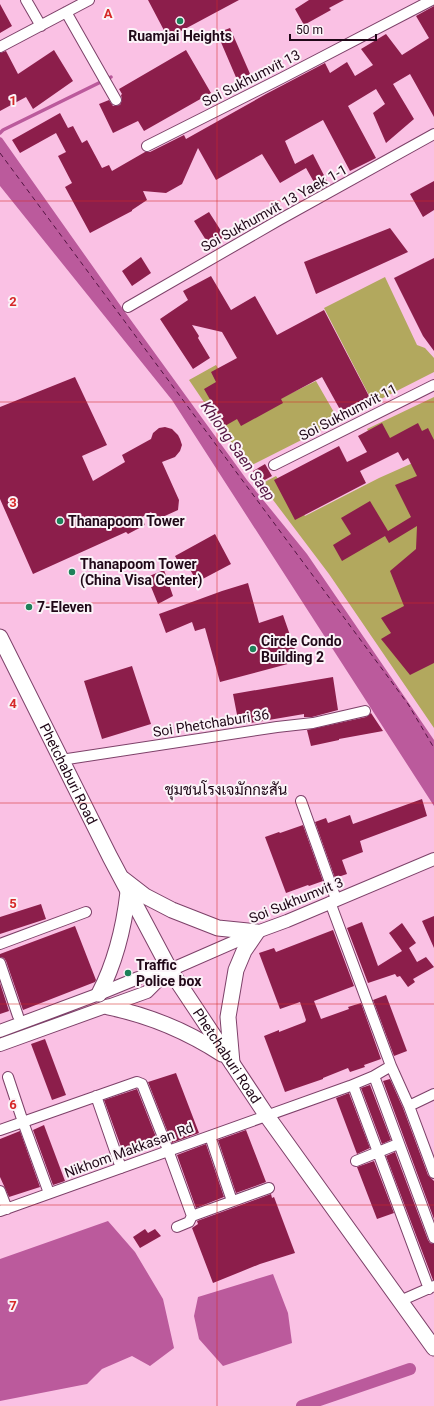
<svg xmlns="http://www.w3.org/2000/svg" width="434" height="1406" viewBox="0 0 434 1406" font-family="Roboto,Sarabun,sans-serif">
  <rect width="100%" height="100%" fill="#fac1e4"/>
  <path fill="#b2a85e" d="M385 277 417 345 425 348 434 358V372L373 403 324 308Z
    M216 365 245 416 316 381 339 421 248 467 189 380Z
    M434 397V454L376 446 367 429Z
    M424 458 434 461V728L329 574 261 484 276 476 305 516 379 478Z"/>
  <path fill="#bb5a9c" d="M0 137 2 138 125 312 247 480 307 554 434 740V806L172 400 0 186Z
    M108 1221 135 1252 163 1299 174 1348 150 1366 132 1356 102 1369 87 1384 0 1401V1259Z
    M273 1274 288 1313 292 1343 223 1366 199 1339 194 1316 198 1297Z"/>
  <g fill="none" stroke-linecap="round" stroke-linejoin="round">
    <path stroke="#bb5a9c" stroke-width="3.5" d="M0 133 3 130 111 77"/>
    <path stroke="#bb5a9c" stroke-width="12" d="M302 1406 410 1369"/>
    <path stroke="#531441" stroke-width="1" stroke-dasharray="5 4" stroke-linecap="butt" d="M0 153 408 704 434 748"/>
  </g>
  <path fill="#8c1e4b" d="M148 0H239L168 38Z
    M309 0H344L329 8 331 10 304 25 295 9Z
    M0 4 12 26 0 33Z
    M434 6V117L410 74 393 84 414 119 386 143 373 113 385 104 376 89 348 106 376 158 350 171 323 120 285 141 295 164 313 154 329 185 319 191 306 168 280 183 262 154 216 180 198 148 182 184 166 193 143 191 147 200 132 210V211L90 233 65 187 72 183 58 156 66 152 56 133 20 153 12 140 60 113 68 128 73 126 82 143 87 140 102 168 109 165 112 171 145 152H150L184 135 186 139 266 94 325 63 330 73 347 62 355 76 373 65 361 49 386 34 402 55 429 38 416 16Z
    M230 28 251 76 238 82 217 33Z
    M54 50 73 81 33 109 26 97 0 111V53L6 51 18 74Z
    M186 50 211 93 144 131 138 121 113 133 99 104 109 100 113 106 120 105 122 100 121 95 122 94 119 89Z
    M434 181V210L423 217 410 194Z
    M209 212 225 237 209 245 194 221Z
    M390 228 408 252 316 294 304 262Z
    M141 257 151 273 132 286 122 271Z
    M434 258V351L423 336 394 278Z
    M211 276 231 310 255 296 277 335 324 310 371 400 343 415 322 377 281 399 283 403 241 426 237 419 225 426 204 389 216 382 211 372 237 358 222 332 192 325 199 336 198 338 210 358 193 369 160 319 188 300 183 291Z
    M75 377 107 445 82 456 93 481 125 462 122 455 151 439 153 433 159 428 165 427 172 429 178 435 180 439 182 445 180 451 175 457 162 462 179 500 178 510 156 520 151 512 142 517 145 525 128 534 126 532 33 574 0 499V407Z
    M382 423 390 438 418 423 422 431 428 428 434 440V663L410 675 381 639 391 633 381 618 404 606 390 571 416 549 417 526 389 543 385 536 342 561 333 545 351 534 341 518 370 501 388 531 411 517 395 485 417 476 408 458 403 461 398 452 360 471 366 483 295 520 274 480 339 446 347 462 367 452 358 436Z
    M265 464 272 476 259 483 253 471Z
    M215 534 231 564 197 582 186 562 180 565 175 556Z
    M164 570 173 596 158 604 147 577Z
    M248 583 259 623 283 615 299 661 220 682 205 628 195 631 192 622 166 633 159 614 222 591Z
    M132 666 151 724 102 739 84 681Z
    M333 677 338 710 312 717H304V714L239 725 233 694Z
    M371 713 383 731 339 739V740L311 746 307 730 366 717Z
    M422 799 427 816 360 841 363 852 342 860 347 874 335 878 315 822 326 818 328 823 350 815 353 824Z
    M303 825 323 881 309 886 308 885 286 893 265 837 279 832 280 833Z
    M41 904 46 919 0 934V917Z
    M434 916V948L422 921Z
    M362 922 378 966 402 951 389 933 402 923 416 943 409 948 417 962 426 957 434 967 413 979 415 982 408 987 400 976 397 977 395 974 368 983 347 928Z
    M75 926 96 980 95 982 23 1010 6 961 4 958 0 957V954Z
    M333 930 354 986 314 1001 321 1019 349 1009 348 1007 361 1003 381 1059 364 1065 365 1067 350 1072 348 1068 323 1078V1079L285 1092 264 1036 279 1030V1032L305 1022 306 1020 300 1002 280 1009 259 953 274 948 276 952Z
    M0 983 9 1011 0 1014Z
    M386 995 407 1051 394 1056 373 1000Z
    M45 1039 66 1095 52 1100 31 1044Z
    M176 1073 199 1133 172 1143 148 1082Z
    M390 1079 403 1108 428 1175 434 1181V1219L383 1081Z
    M370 1085 391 1140 382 1144 361 1088Z
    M137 1089 158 1142 124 1155 104 1100Z
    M349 1093 370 1148 357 1154 336 1098Z
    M44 1125 65 1181 53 1185 33 1130Z
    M246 1130 266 1182 236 1193 218 1140Z
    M20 1131 40 1187 9 1197 0 1177V1139Z
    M206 1144 224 1197 196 1208 177 1155Z
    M395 1152 428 1240 430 1243 434 1244V1280H433L386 1156Z
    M374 1161 394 1213 377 1219 357 1167Z
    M271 1194 272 1198 274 1197 295 1253 260 1264 213 1283 192 1228 198 1224 197 1221Z
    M145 1229 148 1233 155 1229 161 1236 140 1248 133 1237Z"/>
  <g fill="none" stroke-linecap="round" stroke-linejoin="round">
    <g stroke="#7d4169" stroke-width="12">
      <path id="minor" d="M26 0 41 26
        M66 12 116 100
        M0 47 89 0
        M147 146 282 78 432 0
        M128 307 279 220 434 134
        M274 465 434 385
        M61 760 277 727 313 723 365 711
        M301 801 336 899
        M330 902 391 1066
        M0 944 86 912
        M0 963 18 1016
        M374 1076 434 1238
        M8 1077 23 1122 137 1082 142 1084 168 1150 192 1216 269 1188
        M353 1085 429 1289
        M96 1096 121 1168
        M409 1106 434 1094
        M0 1130 23 1122 49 1193
        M210 1136 232 1201
        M356 1161 398 1144
        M0 1191 7 1209
        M0 1211 350 1086 374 1076 391 1066 409 1106 434 1173
        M177 1227 189 1222 192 1216
        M400 1301 434 1286"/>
    </g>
    <g stroke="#7d4169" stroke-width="14">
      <path id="tertiary" d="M0 1031 99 994 138 978 170 970 257 932 287 921 434 859
        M0 1045 147 992 169 970"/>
    </g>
    <g stroke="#7d4169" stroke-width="17">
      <g id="primary">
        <path id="s1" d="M0 637 110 857 170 970 267 1116 434 1348"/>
        <path d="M123 879 145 896 172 910 218 928 257 932 244 951 236 970 228 1017 232 1063"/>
        <path d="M99 994C115 963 124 927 128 892"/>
        <path d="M108 1007C148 1015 188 1032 222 1054"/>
      </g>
    </g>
    <use href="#minor" stroke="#fff" stroke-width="10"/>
    <use href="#tertiary" stroke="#fff" stroke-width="12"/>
    <use href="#primary" stroke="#fff" stroke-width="15"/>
  </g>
  <path fill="none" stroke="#d62828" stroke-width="1" stroke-opacity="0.55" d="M217 0V1406M0 201H434M0 402H434M0 603H434M0 803H434M0 1004H434M0 1205H434"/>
  <g fill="#1e8159" stroke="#fbf3f8" stroke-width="1.5">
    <circle cx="180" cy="21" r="4"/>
    <circle cx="60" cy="521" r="4"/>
    <circle cx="72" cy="572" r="4"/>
    <circle cx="29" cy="607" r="4"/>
    <circle cx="253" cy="649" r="4"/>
    <circle cx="128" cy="973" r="4"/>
  </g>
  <g text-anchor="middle" stroke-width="4" stroke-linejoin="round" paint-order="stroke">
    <g font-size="14" font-weight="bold" fill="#200818" stroke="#fbf3f8" text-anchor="start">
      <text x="180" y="41" text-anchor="middle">Ruamjai Heights</text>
      <text x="68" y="526">Thanapoom Tower</text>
      <text x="80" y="569">Thanapoom Tower<tspan x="80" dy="16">(China Visa Center)</tspan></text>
      <text x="37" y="612">7-Eleven</text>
      <text x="261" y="646">Circle Condo<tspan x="261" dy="16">Building 2</tspan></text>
      <text x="136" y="970">Traffic<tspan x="136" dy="16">Police box</tspan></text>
    </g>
    <g font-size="14" fill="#200818" stroke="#fbf3f8">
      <text transform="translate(251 78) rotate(-27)" y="5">Soi Sukhumvit 13</text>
      <text transform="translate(274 208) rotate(-29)" y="5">Soi Sukhumvit 13 Yaek 1-1</text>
      <text transform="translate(348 412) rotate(-27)" y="5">Soi Sukhumvit 11</text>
      <text transform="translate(211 723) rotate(-9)" y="5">Soi Phetchaburi 36</text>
      <text dy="5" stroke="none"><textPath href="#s1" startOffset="153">Phetchaburi Road</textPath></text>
      <text transform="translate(296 900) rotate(-22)" y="5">Soi Sukhumvit 3</text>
      <text dy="5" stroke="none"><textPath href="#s1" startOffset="477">Phetchaburi Road</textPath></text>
      <text transform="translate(129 1150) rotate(-20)" y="5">Nikhom Makkasan Rd</text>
    </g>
    <g font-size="15" font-style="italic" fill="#531441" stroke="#fbf3f8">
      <text transform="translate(238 451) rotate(55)" y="5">Khlong Saen Saep</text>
    </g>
    <g font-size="15" fill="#200818" stroke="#fbf3f8">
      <text x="226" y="795">ชุมชนโรงเจมักกะสัน</text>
    </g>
  </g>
  <g font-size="13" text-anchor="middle" font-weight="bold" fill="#d62828" stroke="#fbf3f8" stroke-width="4" stroke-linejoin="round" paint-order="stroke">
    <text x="108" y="18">A</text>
    <text x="13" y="105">1</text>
    <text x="13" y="306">2</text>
    <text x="13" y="507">3</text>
    <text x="13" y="708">4</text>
    <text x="13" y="908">5</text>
    <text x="13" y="1109">6</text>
    <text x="13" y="1310">7</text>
  </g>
  <path d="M290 34v6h86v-6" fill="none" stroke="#200818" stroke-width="2"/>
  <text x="296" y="34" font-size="12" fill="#200818" stroke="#fbf3f8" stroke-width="3" paint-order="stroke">50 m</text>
</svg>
